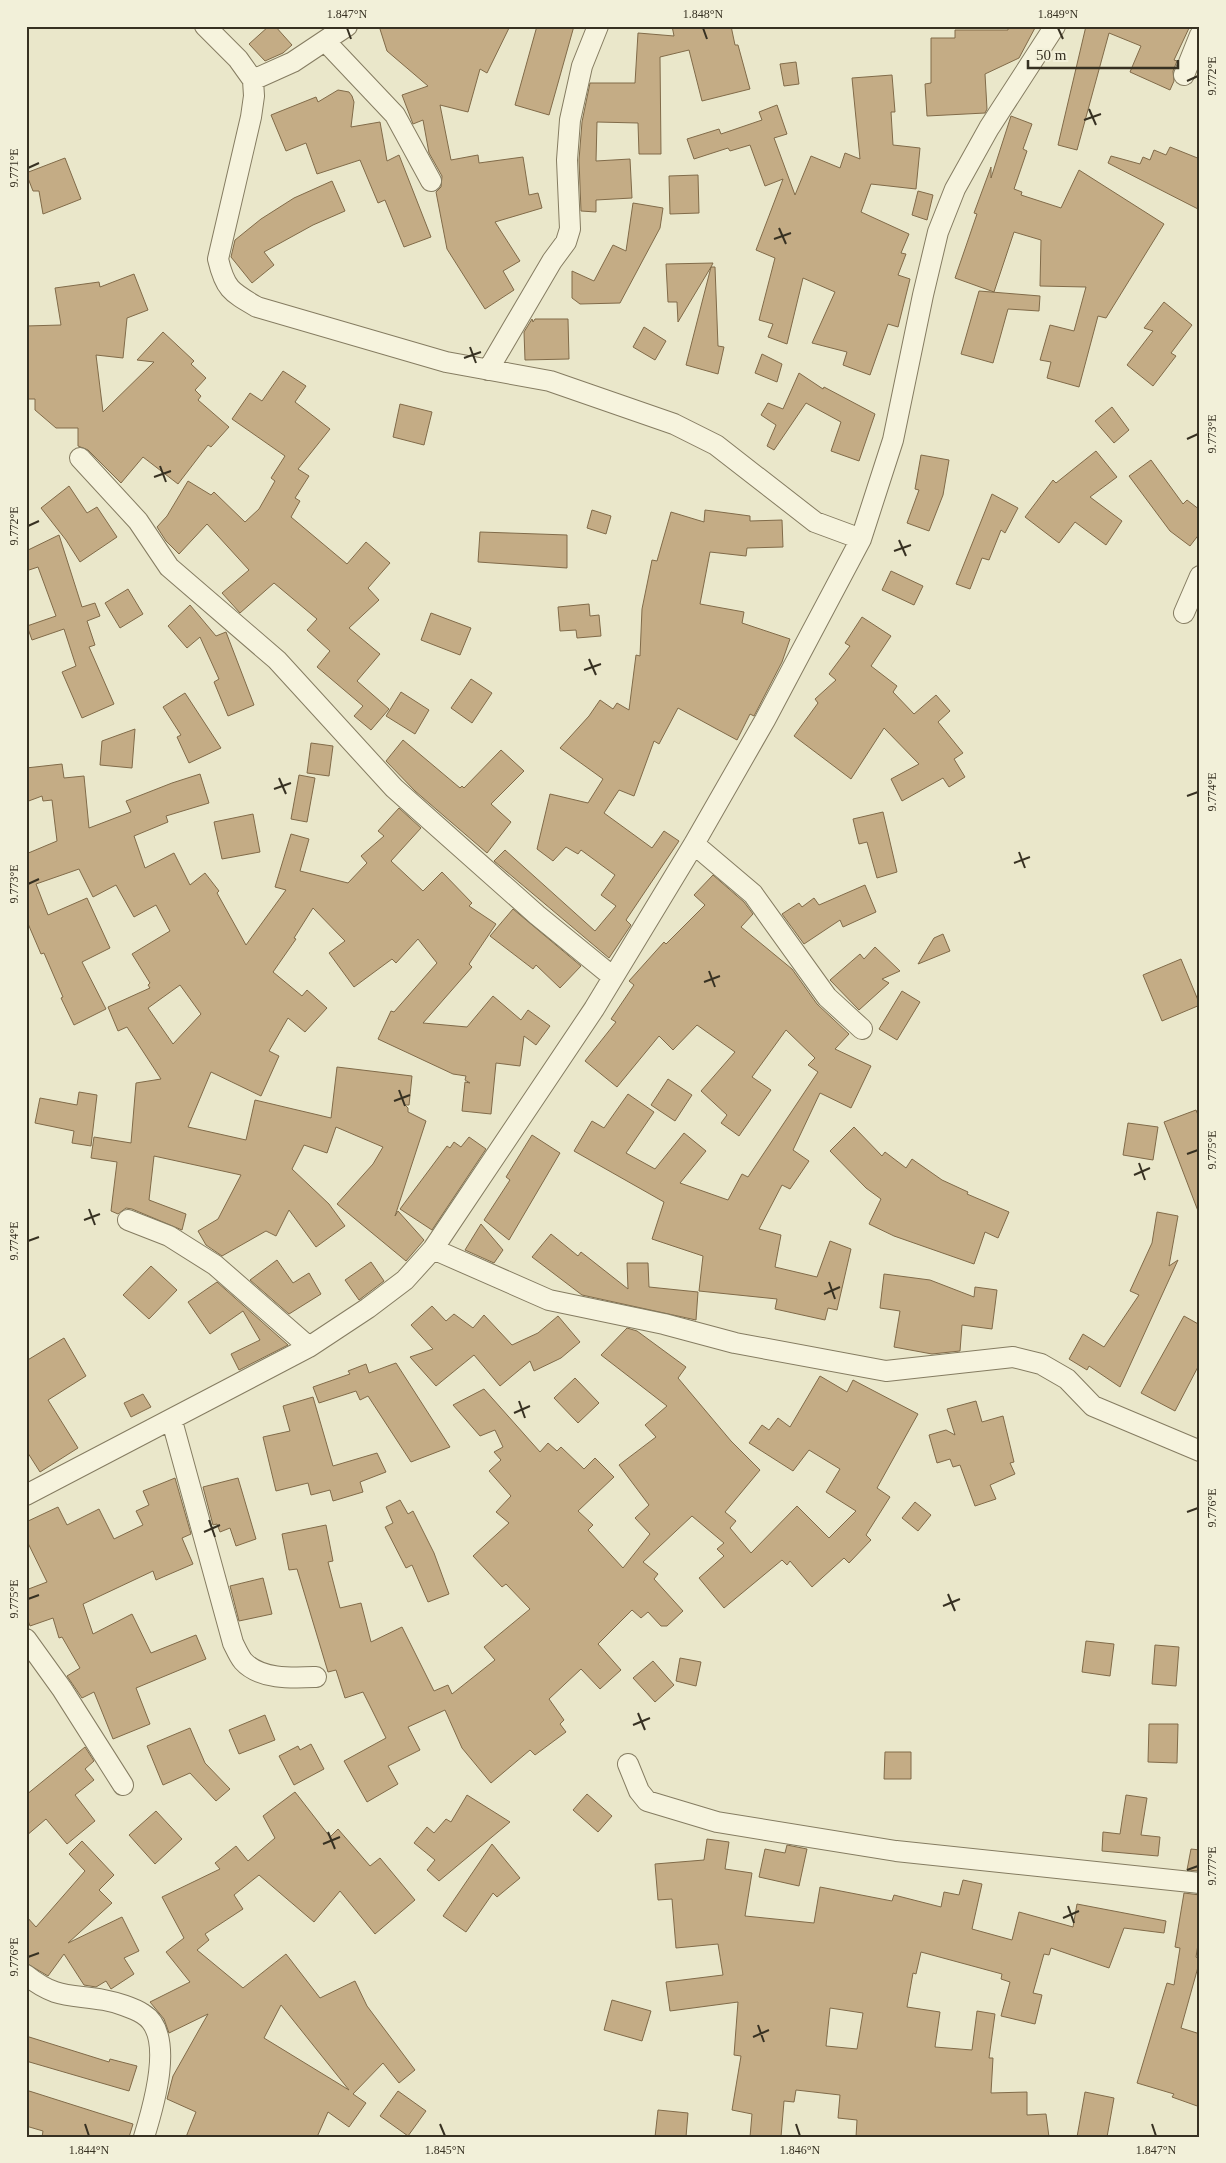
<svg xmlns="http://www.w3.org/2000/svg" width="1226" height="2163" viewBox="0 0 1226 2163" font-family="'Times New Roman',serif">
  <rect width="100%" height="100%" fill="#eae7ca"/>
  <path fill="#c4ac85" stroke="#816b49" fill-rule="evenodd" d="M269 26H275L292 45 283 53 265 61 249 44Z
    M379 26H510L487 73 480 69 468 112 440 105 451 160 478 155 479 163 523 157 529 195 538 193 542 208 495 222 520 261 503 271 514 290 485 309 447 249 436 192 441 187 442 176 429 153 423 120 413 124 402 95 428 86 387 51Z
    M537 26H574L549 115 515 105Z
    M672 26H731L735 45H738L750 89 702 101 689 50 660 57 661 154H639L638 123 597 122 596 161 630 159 632 198 596 200V212L581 211 579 160 582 122 590 83H635L638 33 674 36Z
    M1008 26H1036L1019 58 985 74 987 109 985 113 927 116 925 84 931 83V38H955V30H1008Z
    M1086 26H1190L1174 60 1177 61 1173 71 1174 81 1170 90 1130 72 1141 46 1109 33 1077 150 1058 145Z
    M796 62 799 84 784 86 780 64Z
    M892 75 895 112H891L893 145 920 148 916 189 871 184 861 212 909 234 901 253 906 254 898 275 910 279 898 327 888 324 870 375 843 365 847 352 812 343 835 292 803 278 787 344 768 337 773 324 759 320 775 258 756 250 783 179 765 186 750 145 730 151 728 148 694 159 687 139 719 129 721 134 762 120 759 112 777 105 787 134 774 138 795 195 811 156 840 168 845 153 860 159 852 78Z
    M338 90 349 92 352 96 354 102 351 127 380 122 387 161 399 155 431 237 404 247 385 200 378 203 360 160 317 174 306 143 286 151 271 115 316 97 318 102Z
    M1011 116 1032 124 1023 149 1027 151 1014 189 1022 192 1021 195 1061 208 1079 170 1164 224 1106 318 1098 316 1079 387 1047 378 1051 362 1040 360 1050 325 1074 331 1086 287 1040 286 1041 240 1014 232 994 292 955 278 977 214 974 213 991 167V178Z
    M1170 147 1200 159V210L1108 163 1111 156 1140 164 1143 157 1150 160 1154 150 1166 155Z
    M65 158 81 199 43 214 39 191H33L26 173Z
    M698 175 699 213 670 214 669 176Z
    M332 181 345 211 313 225 264 252 274 265 252 283 231 257 235 240 261 219 294 198Z
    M918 191 933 195 927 220 912 215Z
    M633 203 663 208 660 228 620 303 580 304 572 298V271L594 281 613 245 626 251Z
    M713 263 711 267H715L718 346 724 347 718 374 686 365 711 267 678 322 677 302H668L666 264Z
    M134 274 148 310 127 318 123 358 96 355 103 412 154 362 137 360 163 332 194 361 191 364 206 378 195 390 201 396 198 400 229 427 211 447 208 445 178 484 143 457 121 483 88 450 78 446V428H56L35 410V399H26V326L61 325 55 288 99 282 100 287Z
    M979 291 1040 296 1039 311 1008 309 993 363 961 354Z
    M1164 302 1192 325 1171 353 1176 356 1153 386 1127 365 1153 331 1144 328Z
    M532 319 533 322 535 319H568L569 359 525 360 524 332Z
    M644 327 666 341 655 360 633 347Z
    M762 354 782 364 777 382 755 373Z
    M283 371 306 386 295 402 330 429 298 469 309 476 295 498 300 501 291 517 347 564 366 542 390 563 368 588 379 600 349 628 380 654 357 681 389 709 371 730 354 716 363 706 317 667 330 651 307 630 317 619 274 583 240 613 222 593 249 570 207 524 179 554 166 541 157 527 167 516 188 481 211 495 214 492 245 522 259 509 275 481 271 478 285 456 232 419 250 393 262 401Z
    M799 373 823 389 824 387 875 414 859 461 831 451 841 422 806 403 774 450 767 446 776 425 761 415 768 403 783 409Z
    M400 404 432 412 424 445 393 437Z
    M1112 407 1129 430 1114 443 1095 421Z
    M1096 451 1117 477 1090 497 1122 521 1106 545 1075 522 1059 543 1025 517 1053 480 1056 483Z
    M921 455 949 460 943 495 929 531 907 523 919 490 915 489Z
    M1151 460 1183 504 1187 500 1200 510V533L1190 546 1170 531 1129 476Z
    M69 486 87 513 97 507 117 537 80 562 66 540 41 508Z
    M992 494 1018 508 1005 533 1001 530 989 560 982 558 970 589 956 584Z
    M592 510 611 516 606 534 587 528Z
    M705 510 750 516V521L782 520 783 547 747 548 746 556 710 552 700 604 744 612 742 623 790 639 782 662 754 716 750 714 737 740 678 708 659 744 654 741 634 796 619 790 604 813 652 848 664 831 679 841 626 920 631 925 609 958 494 861 505 850 595 931 616 906 601 895 615 875 581 850 578 854 566 847 553 861 537 849 550 794 588 803 603 779 560 748 589 716 600 700 613 709 617 703 629 710 636 655 640 656 642 609 652 560 657 561 671 512 704 522Z
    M480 532 567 535V568L478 562Z
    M59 535 82 607 95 603 100 616 87 621 95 645 89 647 114 704 82 718 62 672 76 666 64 629 32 640 27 626 56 616 38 567 26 571V551Z
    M891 571 923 586 914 605 882 590Z
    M128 589 143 614 120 628 105 603Z
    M589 604 590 616 599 615 601 636 577 638 576 630 560 631 558 607Z
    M190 605 216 636 226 632 254 705 228 716 214 682 219 679 200 637 187 648 168 626Z
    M431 613 471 628 460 655 421 640Z
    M862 617 891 636 871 666 897 686 893 692 914 714 936 695 950 711 938 722 963 753 954 759 965 777 949 787 943 778 902 801 891 779 919 764 884 728 851 779 794 736 818 703 815 699 836 680 829 674 850 646 845 643Z
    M471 679 492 693 472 723 451 708Z
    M401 692 429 710 415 734 386 716Z
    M185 693 221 748 189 763 177 737 181 735 163 707Z
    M135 729 132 768 100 765 102 741Z
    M403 740 460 788 462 786 464 788 501 750 524 771 491 804 511 822 487 853 415 791 386 761Z
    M311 743 333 746 329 776 307 773Z
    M62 764 64 778 84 776 89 828 131 812 126 801 172 783 200 774 209 803 166 816 168 822 134 836 145 868 174 853 190 885 205 873 219 891 217 893 246 945 286 890 275 887 291 834 309 839 300 871 348 883 367 863 361 856 384 836 378 831 399 808 421 828 391 861 423 891 442 872 472 903 469 906 496 924 469 964 472 967 423 1023 467 1027 493 996 521 1020 528 1010 550 1026 536 1045 524 1036 520 1066 496 1063 491 1114 462 1111 465 1082 470 1083 465 1080 466 1076 453 1074 378 1039 391 1011 394 1012 437 963 418 939 396 963 392 959 354 987 329 953 345 941 313 908 294 938 296 939 273 972 302 996 307 990 327 1008 305 1032 288 1018 269 1051 279 1056 261 1096 211 1072 188 1127 246 1140 255 1100 331 1118 337 1067 412 1076 409 1105H405L408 1108V1112L426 1121 395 1216 398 1211 424 1240 406 1261 337 1204 373 1164 383 1147 336 1127 327 1153 304 1145 292 1169 329 1204 345 1226 316 1247 289 1210 276 1236 266 1231 222 1256 206 1245 198 1231 218 1219 241 1175 154 1156 149 1200 186 1214 182 1230 132 1209 126 1208 118 1214 111 1211 117 1162 91 1158 94 1137 131 1143 136 1083 161 1079 127 1027 118 1031 108 1007 150 988 148 985 150 983 132 954 170 931 156 905 134 917 116 885 93 897 79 869 36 884 48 915 87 898 110 948 82 962 106 1009 74 1025 61 998 63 997 44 953 41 954 26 919V854L57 841 52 800 43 801 42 796 26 802V768ZM180 985 201 1014 173 1044 148 1008Z
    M299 775 315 778 307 822 291 819Z
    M883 812 897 872 877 878 867 842 859 844 853 819Z
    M253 814 260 852 222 859 214 822Z
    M713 875 744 902 753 914 741 927 792 969 817 1004 849 1034 835 1049 871 1066 851 1108 820 1093 793 1150 809 1161 790 1189 782 1185 759 1229 781 1235 775 1267 817 1277 830 1241 851 1249 837 1310 828 1308 825 1320 775 1309 777 1299 699 1291 703 1256 652 1239 664 1202 574 1151 592 1121 604 1128 628 1094 654 1112 626 1153 655 1169 684 1133 706 1151 680 1183 728 1200 742 1174 748 1177 818 1072 808 1065 815 1058 786 1030 752 1077 771 1090 739 1136 721 1123 727 1115 701 1091 735 1052 697 1025 673 1050 659 1036 617 1087 585 1061 616 1022 611 1019 634 985 629 981 664 942 666 944 705 905 694 895Z
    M865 885 876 912 843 927 840 920 804 944 782 914 799 903 802 907 814 898 819 905Z
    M513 909 581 966 560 988 536 965 533 969 490 936Z
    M943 934 950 951 918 964 934 938Z
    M875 947 900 971 882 979 889 983 859 1010 830 980 860 954 864 959Z
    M1181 959 1200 1005 1162 1021 1143 975Z
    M902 991 920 1002 897 1040 879 1029Z
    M668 1079 692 1095 675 1121 651 1105Z
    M79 1092 97 1095 91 1146 72 1143 74 1131 35 1123 40 1098 77 1105Z
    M1196 1110 1200 1120V1210L1198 1211 1164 1122Z
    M1128 1123 1158 1127 1153 1160 1123 1155Z
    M854 1127 882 1156 885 1152 906 1168 912 1159 942 1180 968 1192 967 1194 1009 1212 998 1238 985 1232 974 1264 894 1236 869 1224 881 1199 866 1188 830 1151Z
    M532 1135 560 1153 509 1240 484 1220 510 1180 506 1177Z
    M469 1137 486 1149 432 1230 400 1209 447 1146 450 1148 454 1142 461 1147Z
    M1157 1212 1178 1216 1169 1266 1178 1260 1120 1387 1089 1366 1087 1370 1069 1359 1083 1334 1104 1347 1139 1295 1130 1291 1152 1243Z
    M481 1224 503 1250 494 1263 465 1250Z
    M551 1234 578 1256 581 1252 628 1289 627 1263H648L649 1287 698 1292 696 1320 582 1295 532 1257Z
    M277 1260 293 1283 309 1273 321 1294 289 1314 250 1280Z
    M371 1262 384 1281 359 1300 345 1280Z
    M151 1266 177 1290 149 1319 123 1295Z
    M884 1274 930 1280 974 1297 975 1287 997 1290 992 1329 962 1325 960 1351 932 1354 894 1347 900 1311 880 1308Z
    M217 1282 288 1345 239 1370 231 1354 260 1340 243 1311 210 1334 188 1302Z
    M432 1306 446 1321 454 1314 473 1328 484 1315 512 1345 538 1333 558 1316 580 1342 561 1358 534 1371 530 1361 500 1386 474 1355 436 1386 410 1357 433 1349 411 1325Z
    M1184 1316 1200 1325V1363L1175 1411 1141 1393Z
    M627 1328 637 1331 686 1367 678 1378 731 1441 760 1470 725 1512 736 1521 730 1528 751 1553 797 1506 829 1538 856 1511 826 1492 840 1469 809 1450 793 1471 749 1443 762 1425 769 1430 778 1418 790 1427 820 1376 847 1392 853 1380 918 1414 877 1488 890 1497 866 1535 871 1540 849 1563 844 1558 812 1587 790 1561 787 1565 782 1560 724 1608 699 1578 724 1556 717 1549 724 1543 692 1516 643 1562 658 1574 654 1579 683 1611 667 1626H661L648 1612 641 1618 632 1610 598 1644 621 1670 600 1689 581 1669 549 1699 564 1720 560 1724 566 1732 535 1755 530 1750 491 1783 462 1748 445 1710 408 1727 420 1750 388 1766 398 1784 367 1802 344 1761 386 1738 363 1692 345 1698 336 1670 328 1672 297 1569 289 1570 282 1534 326 1525 333 1561 328 1562 340 1608 361 1603 371 1642 402 1627 434 1691 448 1685 452 1694 495 1660 484 1647 530 1609 506 1584 502 1587 473 1556 509 1523 496 1512 511 1496 489 1471 501 1460 494 1452 503 1447 495 1430 480 1436 453 1405 484 1389 540 1452 548 1443 557 1451 561 1447 584 1469 595 1458 614 1477 578 1511 593 1525 588 1530 623 1568 650 1534 635 1518 649 1505 619 1465 656 1437 645 1425 667 1406 601 1355Z
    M64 1338 86 1376 48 1400 78 1448 40 1472 26 1450V1361Z
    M396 1363 450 1447 411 1462 368 1396 360 1400 356 1391 319 1403 313 1387 350 1374 348 1371 366 1364 369 1373Z
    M575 1378 599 1403 578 1423 554 1398Z
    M143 1394 151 1407 131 1417 124 1403Z
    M313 1397 333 1466 377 1453 386 1472 360 1482 363 1492 333 1501 330 1490 311 1495 308 1483 276 1491 263 1437 290 1431 283 1406Z
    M976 1401 982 1422 1003 1416 1014 1462 1010 1463 1015 1474 990 1485 996 1499 975 1506 960 1465 953 1467 950 1459 937 1463 929 1435 946 1430 955 1435 947 1409Z
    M175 1478 191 1534 182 1538 193 1564 156 1580 153 1571 83 1604 93 1634 132 1614 151 1653 196 1635 206 1659 136 1688 150 1724 113 1739 94 1692 82 1698 67 1676 80 1668 62 1637 59 1638 53 1618 30 1626 26 1615V1590L47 1582 26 1539V1522L58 1507 67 1525 99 1509 114 1539 143 1525 136 1511 149 1505 143 1491Z
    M238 1478 256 1539 236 1546 230 1528 220 1532 217 1524 213 1525 203 1487Z
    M400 1500 408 1514 413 1511 434 1553 449 1594 428 1602 412 1565 406 1568 385 1527 393 1523 386 1507Z
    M915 1502 931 1515 918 1531 902 1518Z
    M263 1578 272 1614 239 1621 230 1586Z
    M1086 1641 1114 1644 1110 1676 1082 1672Z
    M1155 1645 1179 1647 1176 1686 1152 1684Z
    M680 1658 701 1662 696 1686 676 1681Z
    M653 1661 674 1685 655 1702 633 1678Z
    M265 1715 275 1740 239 1754 229 1730Z
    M1149 1724H1178L1177 1763 1148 1762Z
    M190 1728 205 1763 230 1789 216 1801 190 1773 163 1785 147 1746Z
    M311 1744 324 1769 294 1785 279 1756 298 1746 300 1750Z
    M85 1747 94 1761 85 1769 94 1780 75 1795 95 1821 67 1844 46 1819 26 1836V1795Z
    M885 1752H911V1779H884Z
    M295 1792 330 1837 338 1829 370 1866 380 1858 415 1900 375 1934 340 1891 314 1922 259 1875 234 1895 243 1909 205 1934 209 1940 197 1950 243 1988 286 1954 320 1998 355 1981 367 2006 415 2070 399 2083 383 2063 353 2094 366 2103 349 2127 328 2112 317 2137H186L196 2112 167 2099 173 2076 208 2014 169 2033 164 2019 150 2002 190 1982 166 1952 184 1938 162 1897 220 1869 215 1863 236 1846 248 1861 275 1838 263 1816ZM281 2005 349 2090 264 2038Z
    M587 1794 612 1816 598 1832 573 1810Z
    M467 1795 510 1822 439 1881 427 1870 435 1860 414 1843 427 1827 434 1833 446 1819 451 1822Z
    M1126 1795 1147 1798 1141 1835 1160 1837 1158 1856 1102 1851 1103 1832 1120 1834Z
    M156 1811 182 1839 155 1864 129 1835Z
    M707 1839 729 1842 725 1869 752 1873 745 1916 814 1923 820 1887 892 1901 894 1895 941 1907 944 1892 959 1895 963 1880 982 1884 972 1929 1012 1940 1019 1912 1073 1927 1077 1904 1166 1921 1164 1933 1124 1928 1109 1968 1051 1948 1049 1955 1044 1954 1033 1993 1042 1995 1035 2024 1001 2016 1010 1982 1001 1979 1002 1974 921 1952 916 1974 913 1973 907 2007 940 2012 935 2047 972 2050 977 2011 995 2014 989 2058H993L991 2093 1027 2092V2115L1046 2114 1049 2137H856L857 2120 838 2118 840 2095 796 2090 794 2102 784 2101 781 2137H750L752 2114 732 2110 741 2056 734 2055 738 2002 670 2011 666 1982 723 1975 718 1944 676 1948 672 1899 658 1900 655 1864 704 1860ZM830 2008 863 2013 857 2049 826 2046Z
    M82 1841 114 1875 99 1890 112 1903 68 1943 122 1917 139 1951 124 1958 134 1974 111 1989 106 1981 96 1987 84 1985 64 1954 48 1976 26 1963V1916L36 1927 85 1871 69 1854Z
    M492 1844 520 1878 497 1897 493 1893 466 1932 443 1916Z
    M787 1845 807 1849 799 1886 759 1877 765 1849 785 1853Z
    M1191 1849 1200 1850V1871L1187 1870Z
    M1184 1893 1200 1895V1932L1196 1957 1200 1960 1181 2028 1200 2034V2107L1172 2097 1174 2094 1137 2083 1167 1983 1174 1985 1180 1948 1175 1947Z
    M612 2000 651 2011 642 2041 604 2030Z
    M26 2036 109 2062 110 2059 137 2066 129 2091 26 2061Z
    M26 2090 133 2124 129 2137H42L43 2131 26 2126Z
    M398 2091 426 2111 408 2136 380 2116Z
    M1085 2092 1114 2098 1107 2137H1077Z
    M658 2110 688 2113 686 2137H655Z"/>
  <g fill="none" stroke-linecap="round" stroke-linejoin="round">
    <g stroke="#857c61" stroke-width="22">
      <path id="minor" d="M205 26 238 59 253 80 254 96 251 117 218 259C225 289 231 292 257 307L446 362 550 381 674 424 716 445 815 522 861 539
        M326 42 395 115 431 181
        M1184 75 1200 35
        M253 80 293 62 347 26
        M488 370 552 261 566 242 570 229 567 160 570 120 582 66 598 26
        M80 458 138 521 169 567 277 660 394 788 537 915 613 977
        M1184 613 1200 576
        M694 844 753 894 827 997 862 1029
        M128 1220 169 1236 215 1265 309 1347
        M433 1249 549 1300 664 1324 735 1343 886 1371 1013 1357 1041 1364 1067 1379 1093 1406 1200 1451
        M172 1421 233 1643C236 1649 239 1656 243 1661 260 1680 293 1678 316 1677
        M26 1495 309 1347 368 1308 405 1280 433 1249 594 1009 694 844 765 720 861 539 893 440 923 295 938 232 955 189 989 128 1055 26
        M26 1639 62 1689 123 1785
        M628 1764 639 1791 647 1801 717 1822 896 1851 1200 1883
        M26 1975C56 1999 69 1994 104 2000 115 2002 134 2008 143 2014 176 2034 153 2108 144 2137"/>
    </g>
    <use href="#minor" stroke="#f6f3dd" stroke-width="20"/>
  </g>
  <path fill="none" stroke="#373122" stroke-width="2" d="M347 28 351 39M703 28 707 39M1058 28 1063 39M1187 81 1198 76M1089 109 1096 125M1084 120 1101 114M28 168 39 163M779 228 786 244M774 239 791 233M470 347 476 363M464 358 481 352M1187 439 1198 434M160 466 166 482M154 477 171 471M28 526 39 521M899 540 906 556M894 551 911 545M589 659 596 675M584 670 601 664M279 778 286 794M274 789 291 783M1187 796 1198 792M1019 852 1025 868M1014 863 1030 857M28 884 39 879M709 971 715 987M704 982 720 976M399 1090 405 1106M394 1101 410 1095M1187 1154 1198 1150M1139 1163 1145 1180M1134 1175 1150 1168M89 1209 95 1225M84 1220 100 1214M28 1241 39 1237M829 1282 835 1299M824 1294 840 1287M519 1401 525 1418M514 1413 530 1406M1187 1512 1198 1508M209 1520 215 1537M204 1532 220 1525M948 1594 955 1611M28 1599 39 1595M943 1606 960 1599M638 1713 645 1730M633 1725 650 1718M328 1832 335 1849M323 1844 340 1837M1187 1870 1198 1866M1068 1906 1074 1923M1063 1918 1079 1911M28 1957 39 1953M758 2025 764 2042M753 2037 769 2030M85 2124 89 2136M440 2124 445 2136M796 2124 800 2136M1152 2124 1156 2136"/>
  <rect width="1226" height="2163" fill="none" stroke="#f2f0d9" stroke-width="55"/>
  <path d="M1028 60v8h150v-8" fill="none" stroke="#373122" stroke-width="2.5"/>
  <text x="1036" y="60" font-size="15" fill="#373122" stroke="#f2f0d9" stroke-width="4" paint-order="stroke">50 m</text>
  <rect x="28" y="28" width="1170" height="2108" fill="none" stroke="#373122" stroke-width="2"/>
  <g font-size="12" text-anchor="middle" fill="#373122">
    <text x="347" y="18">1.847°N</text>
    <text x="703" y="18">1.848°N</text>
    <text x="1058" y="18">1.849°N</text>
    <text transform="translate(1212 76) rotate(-90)" y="4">9.772°E</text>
    <text transform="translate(14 168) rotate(-90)" y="4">9.771°E</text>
    <text transform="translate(1212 434) rotate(-90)" y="4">9.773°E</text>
    <text transform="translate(14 526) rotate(-90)" y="4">9.772°E</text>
    <text transform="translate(1212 792) rotate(-90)" y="4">9.774°E</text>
    <text transform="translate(14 884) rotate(-90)" y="4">9.773°E</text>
    <text transform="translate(1212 1150) rotate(-90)" y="4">9.775°E</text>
    <text transform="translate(14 1241) rotate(-90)" y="4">9.774°E</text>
    <text transform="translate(1212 1508) rotate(-90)" y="4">9.776°E</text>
    <text transform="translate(14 1599) rotate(-90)" y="4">9.775°E</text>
    <text transform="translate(1212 1866) rotate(-90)" y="4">9.777°E</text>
    <text transform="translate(14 1957) rotate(-90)" y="4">9.776°E</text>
    <text x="89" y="2154">1.844°N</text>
    <text x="445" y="2154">1.845°N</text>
    <text x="800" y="2154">1.846°N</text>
    <text x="1156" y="2154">1.847°N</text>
  </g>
</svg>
